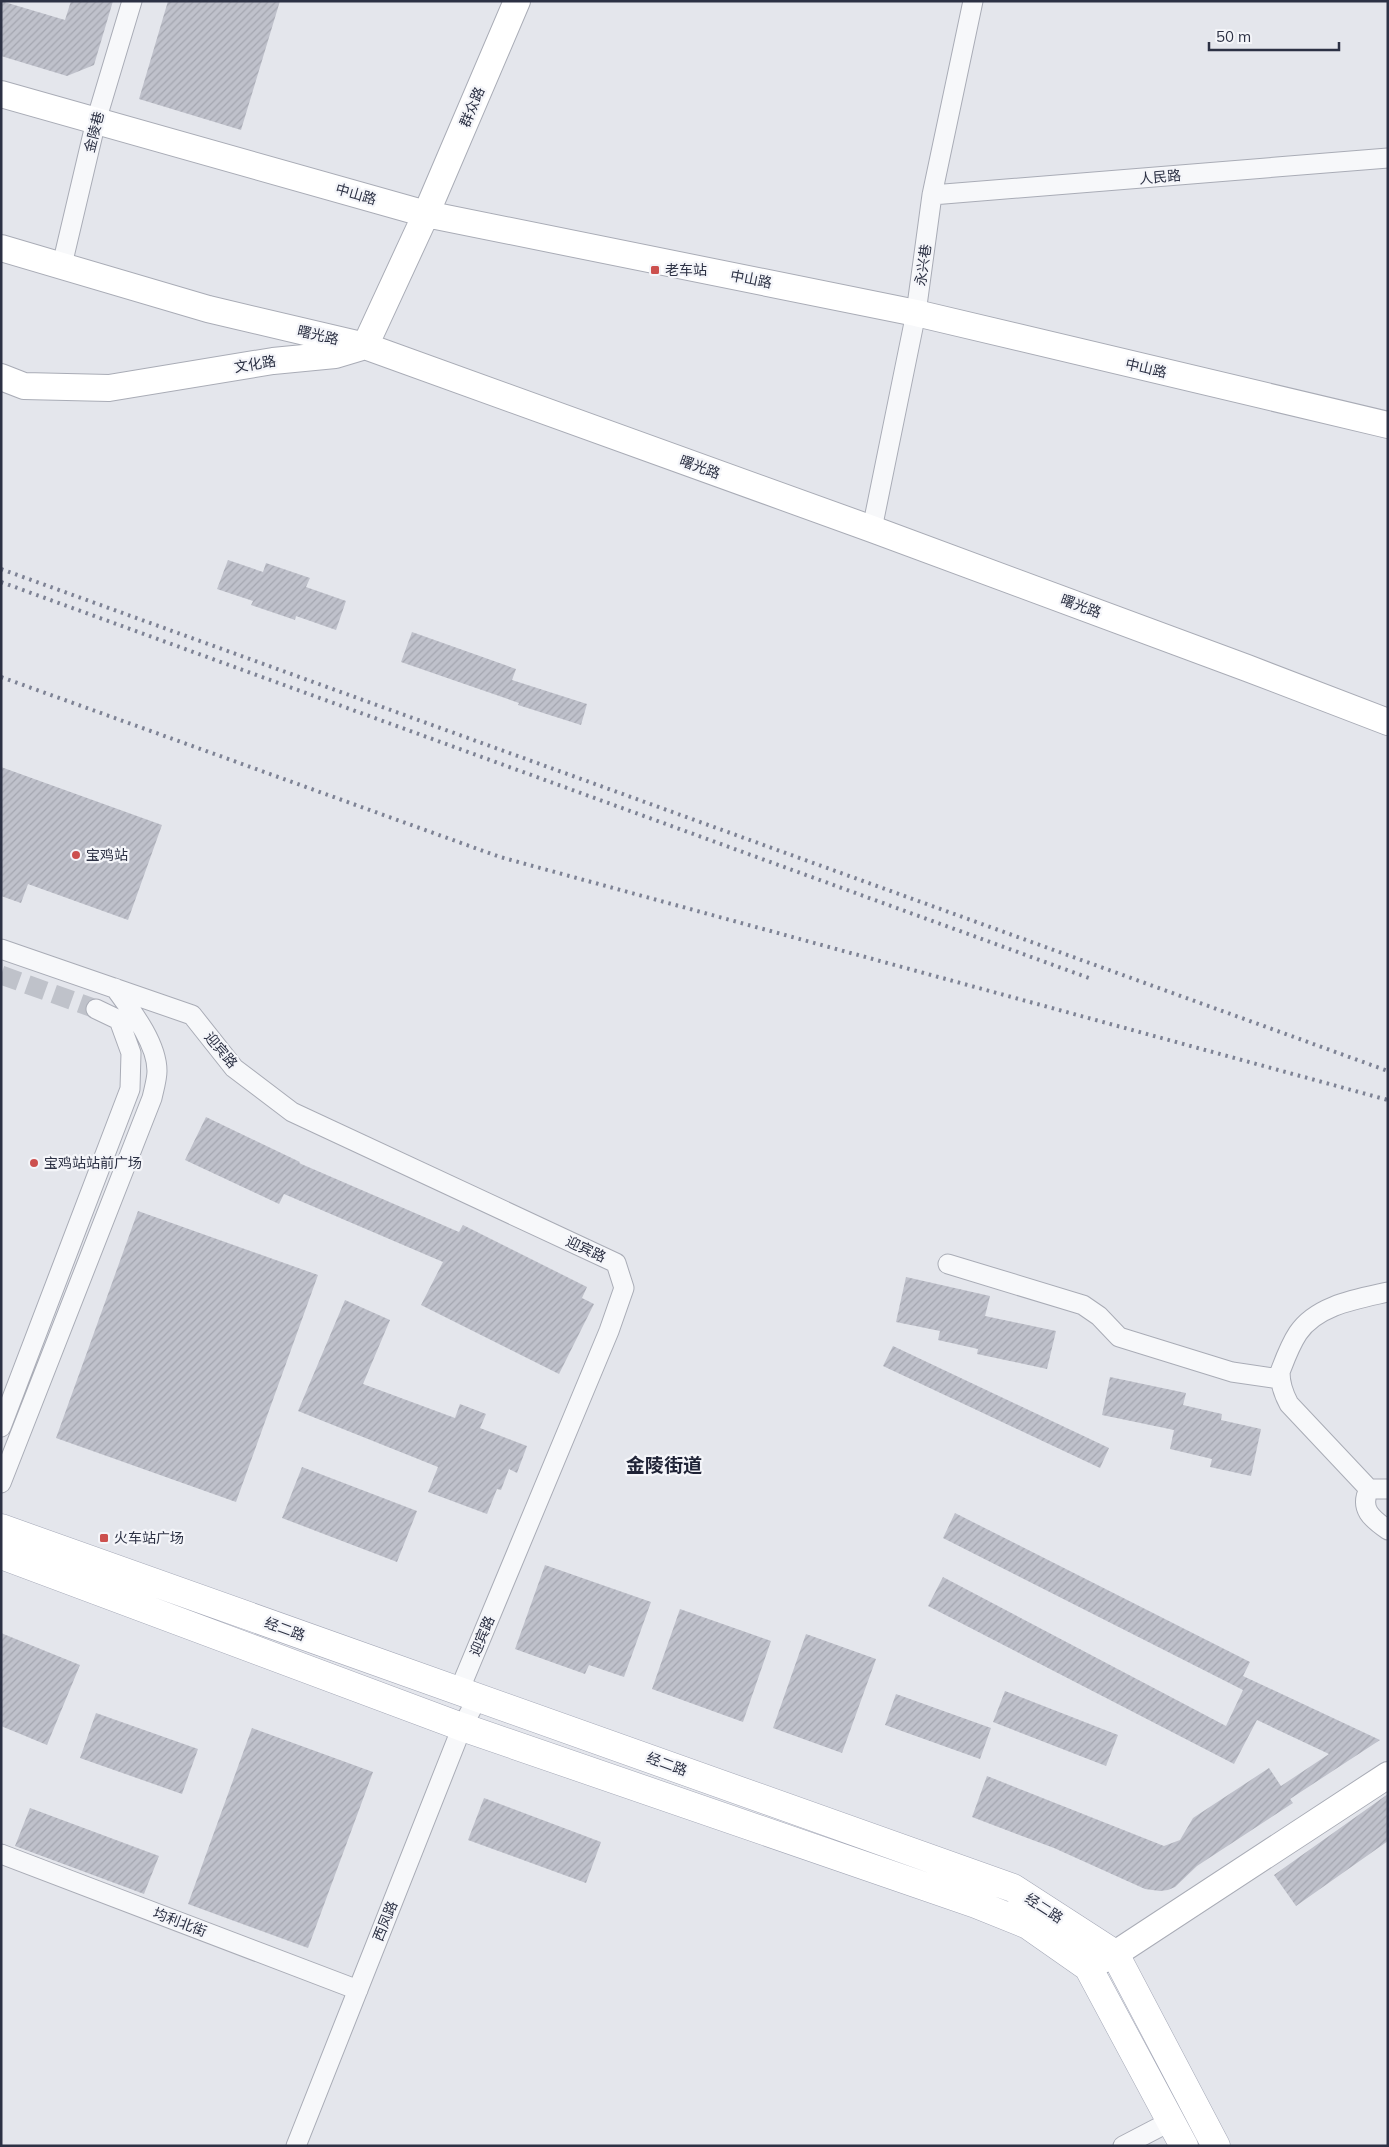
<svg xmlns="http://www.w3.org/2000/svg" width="1389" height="2147" viewBox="0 0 1389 2147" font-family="Mulish,'Noto Sans SC',sans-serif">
  <defs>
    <pattern id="building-hatch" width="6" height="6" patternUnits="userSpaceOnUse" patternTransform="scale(1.25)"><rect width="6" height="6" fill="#bfc1cb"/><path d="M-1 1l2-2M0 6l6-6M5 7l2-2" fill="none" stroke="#a4a6b0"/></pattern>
  </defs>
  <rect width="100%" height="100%" fill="#e4e6ec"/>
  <path fill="url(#building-hatch)" d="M1 1 65 20 71 1H113L94 65 67 76 1 56Z
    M168 1H280L241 130 139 99Z
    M228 560 263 572 266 563 310 578 306 587 346 601 336 630 296 616 295 620 251 605 253 601 217 589Z
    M412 632 516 669 512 680 587 704 581 725 518 705 519 703 401 662Z
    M1 767 162 825 128 920 28 884 21 903 1 896Z
    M206 1117 300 1162 299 1163 459 1232 463 1225 587 1287 582 1298 594 1304 559 1374 421 1305 443 1262 284 1194 279 1204 185 1160Z
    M138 1211 318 1275 236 1502 56 1438Z
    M906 1277 990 1296 985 1316 1056 1331 1047 1369 977 1354 978 1349 938 1340 940 1331 896 1322Z
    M345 1300 390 1320 363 1384 455 1418 460 1404 486 1414 480 1428 527 1446 517 1473 509 1469 501 1490 497 1489 487 1514 428 1492 438 1467 298 1411Z
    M893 1346 1109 1448 1100 1468 883 1366Z
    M1110 1377 1186 1393 1183 1405 1222 1414 1221 1420 1261 1429 1251 1476 1210 1467 1212 1459 1170 1449 1174 1430 1102 1415Z
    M302 1467 417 1511 397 1562 282 1518Z
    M955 1513 1250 1662 1243 1676 1380 1740 1290 1799 1293 1803 1197 1866 1175 1887 1168 1890 1160 1891 1145 1889 1054 1848 972 1817 987 1776 1164 1846 1180 1840 1193 1818 1269 1768 1281 1786 1329 1754 1257 1720 1234 1764 928 1606 943 1577 1226 1726 1243 1690 943 1538Z
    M545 1565 651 1602 624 1677 589 1665 585 1674 515 1649Z
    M680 1609 771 1641 743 1722 652 1689Z
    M1 1633 80 1665 47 1745 1 1726Z
    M806 1634 876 1659 842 1753 773 1728Z
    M1005 1691 1118 1735 1106 1766 993 1722Z
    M896 1694 991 1728 980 1759 885 1725Z
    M96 1713 198 1749 182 1794 80 1758Z
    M252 1728 373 1772 308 1948 188 1904Z
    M1388 1794V1841L1296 1906 1274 1875Z
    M484 1798 601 1842 586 1883 468 1840Z
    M30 1808 159 1856 144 1894 15 1846Z"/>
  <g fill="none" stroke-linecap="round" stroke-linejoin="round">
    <path stroke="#bfc2ca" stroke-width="19" stroke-dasharray="19 9" stroke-linecap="butt" d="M1 975 96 1009"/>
    <g stroke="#a9acb6" stroke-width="21">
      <path id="street" d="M932 195 1388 158
        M62 265 96 121 132 1
        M872 529 916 313 932 195 973 1
        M1 949 192 1015 234 1068 292 1112 616 1263 624 1288 609 1331 459 1691
        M948 1264 1083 1305 1099 1316 1119 1337 1232 1372 1280 1379
        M1388 1292C1357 1299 1317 1305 1298 1333 1290 1345 1285 1359 1280 1372 1280 1384 1283 1393 1289 1404L1369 1489H1388
        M1 1427 130 1089 131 1053 119 1020 96 1009
        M1 1483 152 1098C154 1089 157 1079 157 1071 157 1043 131 1010 115 988
        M1369 1489C1359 1509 1372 1519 1388 1530
        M1 1854 358 1990
        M296 2146 462 1727 478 1697
        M1123 2146 1171 2121"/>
    </g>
    <g stroke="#a9acb6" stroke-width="28">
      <path id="secondary" d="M1 94 426 214 916 313 1388 425
        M1 248 208 309 365 346 872 529 1247 668 1388 722
        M1 377 24 386 109 388 273 361 335 355 365 346 426 214 517 1
        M1094 1964 1115 1954 1388 1775"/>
    </g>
    <g stroke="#a4a8b7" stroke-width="29">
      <path id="primary" d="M1 1528 1013 1888 1115 1954 1216 2146
        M1 1555 462 1727 976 1904 1028 1925 1088 1967 1184 2146"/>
    </g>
    <use href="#street" stroke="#f7f8fa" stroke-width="19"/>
    <use href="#secondary" stroke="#fff" stroke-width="26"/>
    <use href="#primary" stroke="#fff" stroke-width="28"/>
    <path stroke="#7e8395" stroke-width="4" stroke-dasharray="2.5 5" stroke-linecap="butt" d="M1 569 1388 1071
      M1 582 1089 978
      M1 677 500 857 1388 1100"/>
  </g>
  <g fill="#cc504e" stroke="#f4f5f9" stroke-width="2">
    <rect x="650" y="265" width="10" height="10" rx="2.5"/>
    <circle cx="76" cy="855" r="5"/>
    <circle cx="34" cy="1163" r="5"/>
    <rect x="99" y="1533" width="10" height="10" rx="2.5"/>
  </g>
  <g text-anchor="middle" stroke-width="4.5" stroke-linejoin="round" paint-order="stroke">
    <g font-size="14" fill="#2c3144" stroke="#f4f5f9">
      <text transform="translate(472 107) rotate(-67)" y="5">群众路</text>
      <text transform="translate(94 132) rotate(-76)" y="5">金陵巷</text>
      <text transform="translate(1160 177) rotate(-5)" y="5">人民路</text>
      <text transform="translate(356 194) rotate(16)" y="5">中山路</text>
      <text transform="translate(923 265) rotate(-82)" y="5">永兴巷</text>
      <text transform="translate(751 279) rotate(11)" y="5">中山路</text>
      <text transform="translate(318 335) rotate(13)" y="5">曙光路</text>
      <text transform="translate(255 364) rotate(-9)" y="5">文化路</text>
      <text transform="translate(1146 368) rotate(13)" y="5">中山路</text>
      <text transform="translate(700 467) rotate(20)" y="5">曙光路</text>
      <text transform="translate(1081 606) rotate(20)" y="5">曙光路</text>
      <text transform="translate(221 1050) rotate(50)" y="5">迎宾路</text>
      <text transform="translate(586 1249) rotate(25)" y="5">迎宾路</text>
      <text transform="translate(285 1629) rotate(20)" y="5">经二路</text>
      <text transform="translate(482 1636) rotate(-67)" y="5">迎宾路</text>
      <text transform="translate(667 1764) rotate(20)" y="5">经二路</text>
      <text transform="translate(1044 1908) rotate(33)" y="5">经二路</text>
      <text transform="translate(385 1921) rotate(-68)" y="5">西凤路</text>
      <text transform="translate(180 1922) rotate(21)" y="5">均利北街</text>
    </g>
    <g font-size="14" fill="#2c3144" stroke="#f4f5f9" text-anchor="start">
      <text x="665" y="275">老车站</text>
      <text x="86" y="860">宝鸡站</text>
      <text x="44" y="1168">宝鸡站站前广场</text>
      <text x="114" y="1543">火车站广场</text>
    </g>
    <g font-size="19" font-weight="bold" fill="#1e2235" stroke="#f4f5f9">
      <text x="664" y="1472">金陵街道</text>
    </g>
  </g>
  <rect width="1389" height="2147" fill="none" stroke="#2c3144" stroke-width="5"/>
  <path d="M1209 42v8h130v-8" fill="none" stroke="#2c3144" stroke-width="2.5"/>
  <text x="1216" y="42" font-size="15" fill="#2c3144" stroke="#f4f5f9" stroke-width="4" paint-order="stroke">50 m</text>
</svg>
